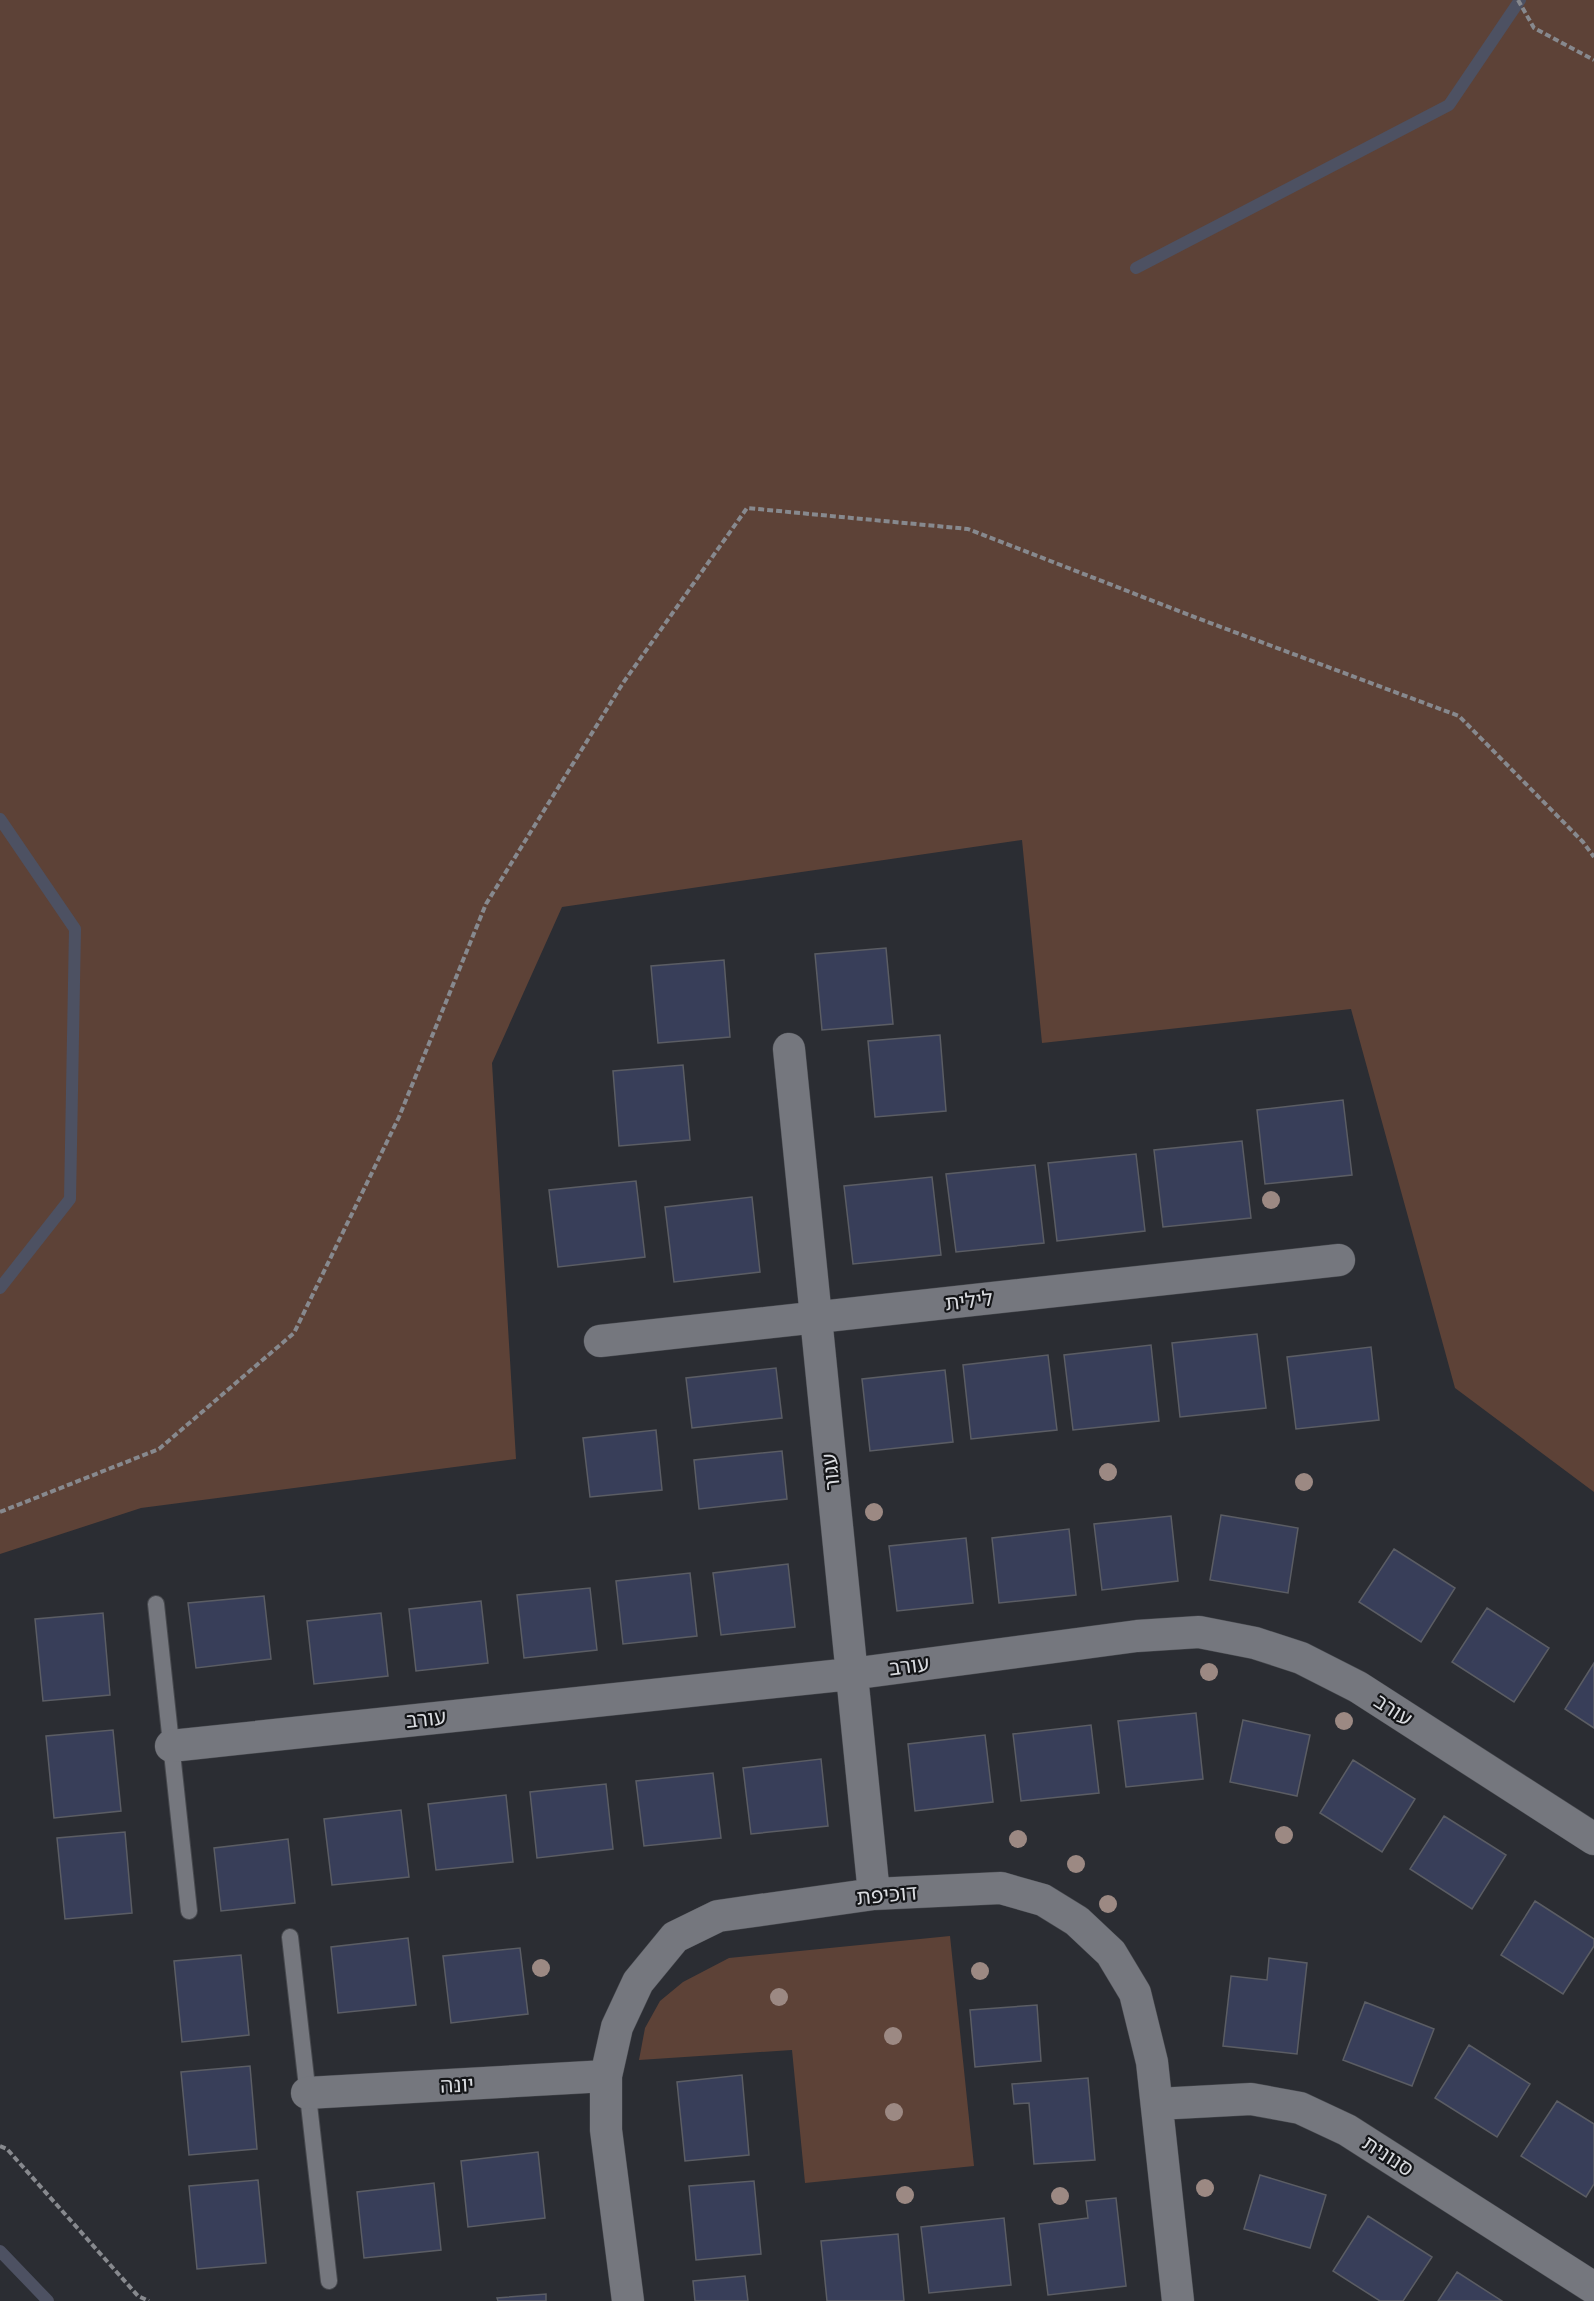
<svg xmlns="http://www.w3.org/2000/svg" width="1594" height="2301" viewBox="0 0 1594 2301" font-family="'Zilla Slab','Noto Sans Hebrew',serif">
  <rect width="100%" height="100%" fill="#2b2d33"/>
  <path fill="#5d4237" d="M0 0H1594V1492L1455 1388 1351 1009 1042 1043 1022 840 562 907 492 1063 516 1459 141 1508 0 1554Z
    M950 1936 974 2166 805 2183 792 2050 639 2060 645 2028 660 2001 683 1982 729 1958Z"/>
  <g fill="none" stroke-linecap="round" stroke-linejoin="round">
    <path stroke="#4d5162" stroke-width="12" d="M1136 268 1449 105 1520 0
      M0 819 75 929 70 1199 0 1288
      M0 2251 48 2301"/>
  </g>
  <path fill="#383e59" stroke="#5b5d64" stroke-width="1.5" d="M886 948 893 1024 822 1030 815 954Z
    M724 960 730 1037 658 1043 651 966Z
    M940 1035 946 1111 875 1117 868 1041Z
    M683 1065 690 1140 619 1146 613 1071Z
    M1343 1100 1352 1175 1265 1184 1257 1110Z
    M1242 1141 1251 1218 1163 1227 1154 1150Z
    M1136 1154 1145 1231 1057 1241 1048 1163Z
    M1035 1165 1044 1243 956 1252 946 1174Z
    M932 1177 941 1255 853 1264 844 1186Z
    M636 1181 645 1257 558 1267 549 1190Z
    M752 1197 760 1272 674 1282 665 1207Z
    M1257 1334 1266 1408 1180 1417 1172 1343Z
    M1151 1345 1159 1421 1073 1430 1064 1355Z
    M1371 1347 1379 1420 1296 1429 1287 1357Z
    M1048 1355 1057 1430 971 1439 963 1365Z
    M776 1368 782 1418 692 1428 686 1378Z
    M945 1370 953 1442 870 1451 862 1379Z
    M656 1430 662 1490 590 1497 583 1438Z
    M782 1451 787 1499 699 1509 694 1460Z
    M1221 1515 1298 1528 1288 1593 1210 1580Z
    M1171 1516 1178 1581 1102 1590 1094 1524Z
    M1069 1529 1076 1595 999 1603 992 1538Z
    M966 1538 973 1603 897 1611 889 1546Z
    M1394 1549 1455 1588 1421 1642 1359 1602Z
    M788 1564 795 1627 721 1635 713 1573Z
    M690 1573 697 1636 623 1644 616 1581Z
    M590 1588 597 1650 524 1658 517 1595Z
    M264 1596 271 1659 196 1668 188 1603Z
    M481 1601 488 1663 416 1671 409 1609Z
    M1487 1608 1549 1648 1514 1702 1452 1662Z
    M103 1613 110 1695 43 1701 35 1619Z
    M381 1613 388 1676 314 1684 307 1621Z
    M1594 1663V1728L1565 1709Z
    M1196 1713 1203 1779 1126 1787 1118 1721Z
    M1243 1720 1310 1735 1297 1796 1230 1782Z
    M1091 1725 1099 1793 1021 1801 1013 1734Z
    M113 1730 121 1811 54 1818 46 1736Z
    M985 1735 993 1802 915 1811 908 1744Z
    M821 1759 828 1826 751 1834 743 1768Z
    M1353 1760 1415 1799 1382 1852 1320 1813Z
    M713 1773 721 1838 644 1846 636 1781Z
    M606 1784 613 1849 537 1858 530 1792Z
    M506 1795 513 1862 436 1870 428 1804Z
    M401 1810 409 1877 332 1885 324 1819Z
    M1444 1816 1506 1855 1472 1909 1410 1869Z
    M125 1832 132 1913 65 1919 57 1838Z
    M288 1839 295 1903 221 1911 214 1848Z
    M1535 1901 1594 1939V1946L1563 1994 1501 1955Z
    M408 1938 416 2005 338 2013 331 1947Z
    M520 1948 528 2014 451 2023 443 1956Z
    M241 1955 249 2035 182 2042 174 1961Z
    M1269 1958 1307 1963 1297 2054 1223 2046 1231 1976 1267 1980Z
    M1365 2002 1434 2029 1412 2086 1343 2060Z
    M1037 2005 1041 2061 975 2067 970 2010Z
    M1469 2045 1530 2084 1497 2137 1435 2098Z
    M250 2066 257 2149 189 2155 181 2072Z
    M742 2075 749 2155 685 2161 677 2082Z
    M1088 2078 1095 2160 1034 2164 1029 2103 1014 2104 1012 2084Z
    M1557 2101 1594 2124V2184L1586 2197 1521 2156Z
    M538 2152 545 2218 468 2227 461 2161Z
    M1260 2175 1326 2195 1310 2248 1244 2229Z
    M258 2180 266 2263 197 2269 189 2186Z
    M754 2181 761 2254 696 2260 689 2186Z
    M434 2183 441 2250 364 2258 357 2192Z
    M1116 2198 1126 2286 1048 2295 1039 2224 1088 2218 1086 2201Z
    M1368 2216 1432 2257 1403 2301H1380L1333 2271Z
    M1004 2218 1011 2285 929 2293 921 2227Z
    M898 2234 904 2301H827L821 2241Z
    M1457 2272 1502 2301H1438Z
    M745 2276 748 2301H695L693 2281Z
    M546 2294V2301H498L497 2298Z"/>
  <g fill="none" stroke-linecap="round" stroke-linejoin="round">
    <g stroke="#47494e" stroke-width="18">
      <path id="lane" d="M156 1604 189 1911
        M290 1937 329 2281"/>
    </g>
    <g stroke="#47494e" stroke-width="33">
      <path id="street" d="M789 1049 874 1894
        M600 1341 1339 1260
        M171 1746 851 1674 1137 1636 1199 1632 1255 1643 1301 1658 1358 1687 1594 1839
        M307 2093 606 2076
        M1157 2104 1251 2099 1300 2108 1347 2130 1594 2288
        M628 2301 606 2130V2076L617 2027 638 1982 675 1937 718 1916 874 1894 1001 1888 1043 1900 1077 1921 1111 1953 1135 1993 1152 2062 1178 2301"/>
    </g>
    <path stroke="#87898e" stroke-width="4" stroke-dasharray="6 3" stroke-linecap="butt" d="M1518 0 1534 28 1594 60
      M0 1512 159 1449 294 1333 399 1117 486 904 623 683 747 508 968 529 1197 618 1459 716 1583 842 1594 857
      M0 2146 7 2149 138 2296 149 2301"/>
    <use href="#lane" stroke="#75777e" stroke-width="16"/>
    <use href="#street" stroke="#75777e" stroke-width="32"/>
  </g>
  <g fill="#9c8983">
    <circle cx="1271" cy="1200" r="9"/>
    <circle cx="1108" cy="1472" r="9"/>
    <circle cx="1304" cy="1482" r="9"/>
    <circle cx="874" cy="1512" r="9"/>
    <circle cx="1209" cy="1672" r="9"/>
    <circle cx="1344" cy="1721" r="9"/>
    <circle cx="1284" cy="1835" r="9"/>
    <circle cx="1018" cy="1839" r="9"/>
    <circle cx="1076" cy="1864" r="9"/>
    <circle cx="1108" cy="1904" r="9"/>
    <circle cx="541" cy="1968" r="9"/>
    <circle cx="980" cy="1971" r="9"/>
    <circle cx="779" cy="1997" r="9"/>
    <circle cx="893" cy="2036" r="9"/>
    <circle cx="894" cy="2112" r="9"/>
    <circle cx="1205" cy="2188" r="9"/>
    <circle cx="905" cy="2195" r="9"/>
    <circle cx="1060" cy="2196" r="9"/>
  </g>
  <g text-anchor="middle" stroke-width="4.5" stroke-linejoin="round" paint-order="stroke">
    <g font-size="21" fill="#dadce0" stroke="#141518">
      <text transform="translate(969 1301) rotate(-6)" y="7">לילית</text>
      <text transform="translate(831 1472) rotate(-96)" y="7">עגור</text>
      <text transform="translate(909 1666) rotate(-7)" y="7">עורב</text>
      <text transform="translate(1393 1710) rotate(33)" y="7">עורב</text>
      <text transform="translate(426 1719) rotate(-6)" y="7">עורב</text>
      <text transform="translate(887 1895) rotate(-5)" y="7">דוכיפת</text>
      <text transform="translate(457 2085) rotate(-3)" y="7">יונה</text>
      <text transform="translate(1388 2156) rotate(33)" y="7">סנונית</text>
    </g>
  </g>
</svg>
